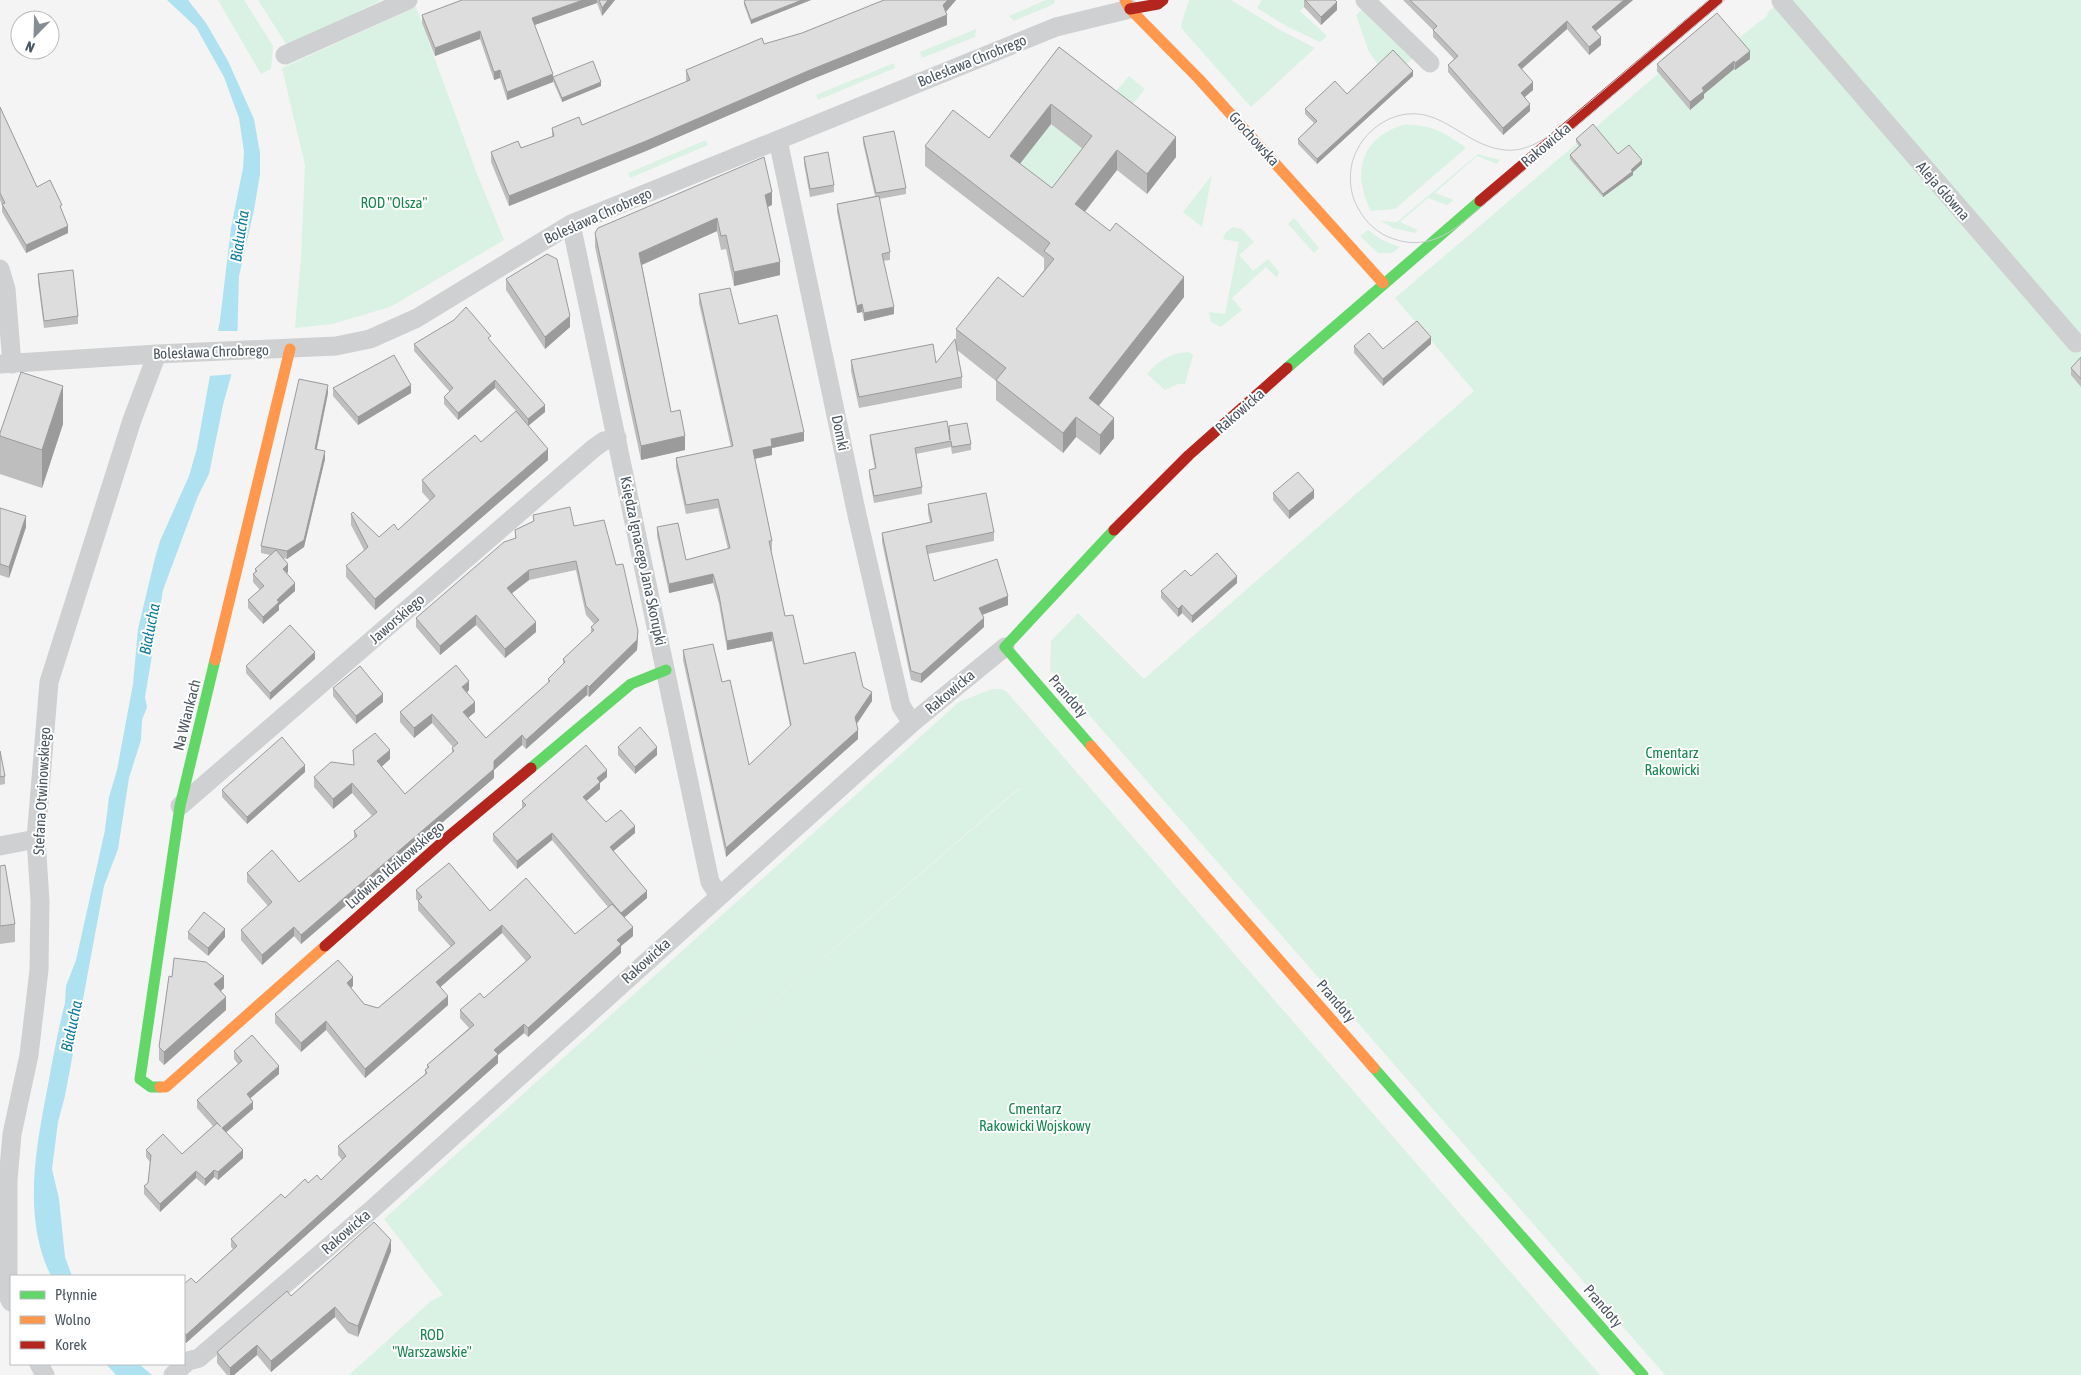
<svg xmlns="http://www.w3.org/2000/svg" width="2081" height="1375" viewBox="0 0 2081 1375" font-family="'Asap Condensed',sans-serif">
  <rect width="100%" height="100%" fill="#f4f4f4"/>
  <path fill="#d9f2e3" fill-rule="evenodd" d="M218 0H244L273 46 271 69 261 74Z
    M258 0H381L288 47Z
    M1046 0H1055L1054 4 1014 21 1009 16Z
    M1189 0H1231L1280 30 1315 48 1251 107 1182 29 1181 25Z
    M1262 0H1311L1300 11 1327 36 1320 42 1288 27 1257 8Z
    M1782 0H2081V1375H1665L1050 670 1051 641 1078 613 1144 679 1474 391 1395 298 1658 74 1656 70 1670 58 1735 41 1768 15 1767 13Z
    M416 7 477 174 504 240 390 307 332 324 295 328 301 258 305 165 282 68Z
    M1363 8 1413 58 1404 66 1380 67 1369 52 1356 15Z
    M976 29 975 37 922 58 920 52Z
    M894 63 895 68 818 100 816 95Z
    M1129 76 1145 89 1132 105 1116 91Z
    M1051 124 1092 156 1052 208 1010 176Z
    M1403 125C1429 123 1446 133 1466 148L1395 209 1371 211C1352 174 1360 138 1403 125Z
    M706 140 708 145 630 178 628 173Z
    M1478 154 1500 160 1497 164 1477 156 1435 193 1454 200 1447 205 1428 198 1400 222 1418 230 1415 233 1393 228 1381 221 1397 222Z
    M1212 175 1202 227 1183 212Z
    M1294 218 1319 248 1314 253 1288 224Z
    M1233 227 1242 229 1254 242 1239 255 1253 271 1268 259 1279 272 1277 278 1266 267 1232 298 1242 310 1221 327 1211 322 1209 312 1225 314 1239 242 1223 239 1226 232Z
    M1368 230 1382 240 1400 247 1392 253H1378L1360 236Z
    M1189 352 1193 355 1185 384H1178L1165 390 1147 374C1159 360 1170 353 1189 352Z
    M992 689H1002L1007 692 1600 1375H349L431 1301 443 1295 384 1219 959 702ZM1020 788 655 1104 1019 788Z"/>
  <path fill="#aee2f0" d="M167 0H188L206 23 228 61 254 119 260 153V174L254 210 239 276 237 346 231 376 223 405 209 474 198 496 163 590 145 697 147 707 142 720 141 740 129 778 118 849 104 886 65 1096 58 1122 52 1169 59 1199 65 1257 72 1276H51C22 1217 36 1147 48 1085 53 1058 58 1030 65 1003L66 986 76 960 105 830 109 797 117 770 133 684 138 629 155 558 160 541 189 476 197 448 220 320 231 228 243 168 244 152 239 118 224 77 196 27Z
    M106 1364H139L152 1375H116Z"/>
  <path fill="#f4f4f4" d="M215 331H239V346L234 374 209 376Z"/>
  <g fill="none" stroke-linecap="round" stroke-linejoin="round">
    <path stroke="#ced0d2" stroke-width="19" d="M1365 0 1430 63
      M1781 1 2076 343
      M285 55 408 0
      M778 140 857 515 901 706 912 723
      M571 224 710 882 719 895
      M0 269 6 289 12 364
      M0 364 157 354 336 346 370 339 417 318 571 224 1056 27 1130 9
      M180 806 594 448 604 441 617 438
      M0 846 36 839
      M11 1302 8 1296V1180L12 1134 29 1055 39 970 40 901 36 839 49 682 132 420 157 354
      M39 1364 45 1375
      M173 1375 188 1361 199 1358 369 1212 912 723 1005 647"/>
    <path stroke="#63d668" stroke-width="11" d="M1287 368 1480 201
      M1091 746 1005 647 1114 530
      M531 768 631 684 666 670
      M1374 1068 1643 1375
      M160 1087H151L140 1079 180 806 215 660"/>
    <path stroke="#ff974d" stroke-width="11" d="M1125 0 1130 9 1199 79 1383 283
      M215 660 290 349
      M1091 746 1374 1068
      M160 1087H166L325 946"/>
    <path stroke="#b3261e" stroke-width="11" d="M1130 9 1158 4 1163 0
      M1480 201 1717 0
      M1114 530 1189 455 1287 368
      M325 946 448 837 531 768"/>
    <path stroke="#c9cacc" stroke-width="1" d="M1709 0 1557 130C1542 141 1525 152 1505 150 1461 146 1438 98 1389 119 1375 126 1364 136 1357 150 1348 167 1348 191 1358 208 1366 223 1378 234 1394 239 1423 249 1446 237 1467 219L1725 0"/>
  </g>
  <path fill="#bebebf" fill-rule="evenodd" d="M462 0H615L602 16 597 3 534 25 553 82 507 100 500 78 494 80 480 39 435 56 422 23V15Z
    M746 0H811L751 24 744 5V1Z
    M884 0H956L946 12 947 25 810 80 646 151 509 206 491 162V152L521 148 552 137V128L582 125 686 82V70L802 33Z
    M1304 0H1335L1337 10 1321 25 1304 7Z
    M1403 0H1633L1596 31 1601 45 1589 55 1567 29 1522 69 1533 90 1525 97 1530 111 1503 135 1448 72V65L1454 59 1433 37V30Z
    M1059 47 1176 157 1147 194 1117 170 1085 212 1184 297 1099 406 1114 438 1100 455 1076 437 1063 453 996 400V381L957 350 962 377V388L859 408 851 371V360L936 363 956 344V329L1023 297 1044 270V258L925 166V146L989 138ZM1051 124 1083 149 1052 188 1020 164Z
    M1750 59 1735 70 1734 69 1704 94V98L1690 110 1657 71V64Z
    M1413 76 1317 164 1298 144V139L1314 123 1305 114V109L1347 94Z
    M553 77 601 86 562 102 553 81Z
    M0 107 37 187 62 213 68 233 26 253 2 212V205L0 200Z
    M863 137 906 188V194L879 199 890 252V260L883 261 894 314 864 321 862 312 857 313 837 212V204L875 196 863 143Z
    M1576 139 1618 154 1642 164 1633 172V175L1603 197 1570 159V155L1579 146 1576 142Z
    M804 157 834 185V192L810 197 804 164Z
    M772 205 768 207 780 275 734 286 726 249 721 250 717 231 642 265 671 412 685 450 641 460 595 247V233Z
    M38 274 78 316V324L44 328 38 282Z
    M506 279 570 327 545 349 506 290Z
    M699 294 739 324 804 441 772 448V455L755 459 772 541V550H771L785 616 804 664 863 687 872 701 857 724 858 739 726 857 683 660V650L722 682 749 765 790 726 772 641 727 650 719 604 713 583 669 593 657 536V527L686 560 728 549 718 508 686 514 676 467V458L731 447 699 303Z
    M491 342 545 412 528 426 548 460 375 610 346 577V566L364 550 351 525V514L379 537 398 530 430 501 422 492V480L481 442 516 411 495 388 458 420 444 404V397L450 392 414 351V344Z
    M1431 344 1383 386 1354 353V346L1383 349Z
    M2081 357V387L2071 375V368Z
    M333 388 411 393 358 425 333 396Z
    M328 393 317 449 325 459 304 547 287 559 283 558 288 572 287 573 295 591 279 605V610L263 624 248 608V600L260 590 253 582V574L255 572V569L270 555 261 553V546Z
    M63 424 42 488 0 474V433Z
    M949 430 971 444V450L952 454 951 447 916 454 922 487V494L874 503 869 476V470L875 469 870 442V435Z
    M1273 493 1314 498 1289 519 1273 500Z
    M928 504 994 532V541L928 554 934 581 1008 605 982 615 984 627 921 683 911 680 882 542V533L930 522 928 513Z
    M0 508 26 527 9 578 0 575Z
    M533 515 574 526 616 565 638 641 637 650 589 697 587 695 526 749 522 745 494 770V778L301 944 294 936 262 965 241 940V930L268 906 247 882V873L299 882 354 838V831L372 816 352 793 333 809 314 787V777L354 765 353 750 390 759 381 767 405 794 452 753V748L453 747 432 723 414 738 400 722V712L469 690 467 693 475 712 468 718 486 738 548 683V679L563 665V659L591 633V627L594 624 586 615 576 570 529 580 512 593 536 632 505 658 476 625 440 655 416 627V618L515 539V530L533 521Z
    M1191 576 1237 583 1192 623 1182 613 1178 617 1161 598V591Z
    M315 659 270 700 246 673V666Z
    M333 688 383 702 356 724 333 696Z
    M618 747 657 755 635 774 618 755Z
    M0 751 5 776V784L0 785Z
    M305 772 247 824 222 797V790Z
    M607 777 600 783V789L586 801 606 822 635 833 613 851 647 898 624 918 633 936 621 946V953L528 1037 524 1033 498 1055V1063L186 1343 184 1341V1284L196 1283 233 1249 231 1247V1239L285 1198 308 1183 321 1180 342 1160 338 1155V1146L425 1074V1070L427 1068V1065L469 1028 460 1018V1010L484 998 526 961 502 933 440 987 448 1005 365 1078 326 1030 301 1052 275 1023V1014L353 986 351 988 364 1004 378 1008 451 947 418 910V901L416 899V890L575 934 608 907 552 840 517 869 493 841V834L522 808V801Z
    M0 866 15 924V942L0 944Z
    M188 932 225 937 208 956 188 939Z
    M169 976 224 988 221 991 226 1010 164 1065 159 1060V1047Z
    M234 1051 279 1074 250 1098 253 1109 226 1132 243 1158 218 1180 214 1177 205 1186 196 1178 160 1212 144 1194V1186L148 1183 150 1162 146 1157V1150L182 1154 213 1126 197 1108V1100L238 1064 234 1059Z
    M391 1251 358 1337 348 1333 335 1317 271 1372 257 1355 234 1375H227L217 1363V1352L291 1296Z"/>
  <path fill="#9b9b9b" d="M583 0H597V3L532 26V18Z
    M608 0H615L602 16V8Z
    M802 0H811L751 24V20Z
    M948 0H956L943 15V5Z
    M1624 0H1633L1592 34V27Z
    M1337 2V10L1321 25V17Z
    M947 15V25L810 80 646 151 509 206V196L810 70Z
    M1567 21V29L1518 72V65Z
    M480 31V39L435 56V48Z
    M1601 37V45L1589 55V47Z
    M1750 51V59L1735 70V63Z
    M1734 61V69L1704 94V98L1690 110V102L1702 88Z
    M500 70V78L494 80V72Z
    M1413 71V76L1317 164V159Z
    M553 74V82L507 100V92Z
    M601 82V86L562 102V98Z
    M1533 82V90L1521 100V93Z
    M1051 104V124L1010 176V156Z
    M1530 104V111L1503 135V128Z
    M1176 137V157L1147 194V174Z
    M1117 150V170L1075 224V204Z
    M1642 160V164L1633 172V175L1603 197V194Z
    M772 192V205L765 208V195Z
    M717 218V231L639 266V253Z
    M68 226V233L26 253V245Z
    M780 262V275L734 286V272Z
    M1184 277V297L1089 418V398Z
    M862 304V312L857 313V306Z
    M894 307V314L864 321V313Z
    M570 316V327L545 349V337Z
    M1431 337V344L1383 386V379Z
    M495 380V388L458 420V413Z
    M328 385V393L315 456V449Z
    M411 385V393L358 425V417Z
    M63 386V424L42 488V450Z
    M545 405V412L528 426V419Z
    M1076 417V437L1063 453V433Z
    M1114 418V438L1100 455V435Z
    M804 432V441L772 448V455L753 459V450L771 439Z
    M685 436V450L641 460V446Z
    M548 449V460L375 610V599Z
    M325 451V459L304 547 287 559V551Z
    M1314 490V498L1289 519V511Z
    M26 516V527L9 578V567Z
    M288 564V572L283 577V569Z
    M529 570V580L507 597V588Z
    M713 574V583L669 593V584Z
    M1237 576V583L1192 623V616Z
    M295 583V591L279 605V610L263 624V617L277 600Z
    M1008 596V605L979 616V608Z
    M1182 605V613L1178 617V609Z
    M476 615V625L440 655V646Z
    M984 618V627L921 683V674Z
    M536 622V632L505 658V649Z
    M638 631 637 650 589 697V687Z
    M772 632V641L727 650V641Z
    M315 652V659L270 700V693Z
    M469 681V690L462 697V687Z
    M587 685V695L526 749V740Z
    M872 692V701L855 726V717Z
    M383 694V702L356 724V716Z
    M475 702V712L463 722V712Z
    M432 714V723L414 738V728Z
    M858 730V739L726 857V848Z
    M522 735V745L494 770V778L301 944V935Z
    M657 747V755L635 774V767Z
    M390 750V759L377 771V761Z
    M305 765V772L247 824V817Z
    M607 770V777L600 783V789L583 804V797L597 778Z
    M352 783V793L333 809V799Z
    M635 826V833L610 854V847Z
    M552 833V840L517 869V861Z
    M647 891V898L620 921V914Z
    M502 925V933L436 991V982Z
    M294 927V936L262 965V955Z
    M633 927V936L621 946V953L528 1037V1028L617 940Z
    M225 929V937L208 956V948Z
    M224 976V988L214 996V984Z
    M353 977V986L347 991V983Z
    M448 996V1005L365 1078V1069Z
    M226 997V1010L164 1065V1052Z
    M326 1021V1030L301 1052V1043Z
    M524 1024V1033L498 1055V1063L186 1343V1335L494 1050Z
    M279 1066V1074L247 1101V1094Z
    M253 1102V1109L222 1136V1128Z
    M243 1150V1158L218 1180V1172Z
    M214 1170V1177L205 1186V1179Z
    M196 1171V1178L160 1212V1204Z
    M391 1240V1251L358 1337V1326Z
    M335 1307V1317L271 1372V1361Z
    M257 1345V1355L234 1375H230V1368Z"/>
  <path fill="#ddddde" stroke="#9b9b9b" fill-rule="evenodd" d="M462 0H583L532 18 553 74 507 92 500 70 494 72 480 31 435 48 422 15Z
    M599 0H608L602 8Z
    M746 0H802L751 20 744 1Z
    M884 0H948L943 5 947 15 810 70 646 141 509 196 491 152 518 141 521 148 554 136 552 128 579 117 582 125 690 80 686 70 762 38 764 44 802 33Z
    M1305 0H1335L1337 2 1321 17Z
    M1410 0H1624L1592 27 1601 37 1589 47 1567 21 1518 65 1533 82 1521 93 1530 104 1503 128 1448 65 1458 56 1433 30 1437 26Z
    M1717 13 1750 51 1735 63 1734 61 1702 88 1704 91 1690 102 1657 64Z
    M1059 47 1176 137 1147 174 1117 150 1075 204 1110 231 1116 223 1184 277 1089 398 1114 418 1100 435 1076 417 1063 433 996 380 1006 368 956 329 998 277 1023 297 1054 259 1044 251 1050 243 925 146 953 110 989 138ZM1051 104 1092 136 1052 188 1010 156Z
    M1393 50 1413 71 1317 159 1298 139 1317 121 1305 109 1335 81 1347 94Z
    M593 61 601 82 562 98 553 77Z
    M0 107 37 187 50 180 62 205 60 206 68 226 26 245 2 204 5 203 0 193Z
    M1593 124 1618 154 1629 145 1642 160 1631 170 1633 171 1603 194 1570 155 1581 145 1576 139Z
    M894 131 906 188 876 193 863 137Z
    M828 152 834 185 810 189 804 157Z
    M764 157 772 192 765 195 780 262 734 272 726 235 721 236 717 218 639 253 671 412 680 410 685 436 641 446 595 233 598 228Z
    M879 196 890 252 882 254 894 307 864 313 862 304 857 306 837 204Z
    M547 254 557 259 570 316 545 337 506 279Z
    M73 270 78 316 44 321 38 274Z
    M730 288 739 324 777 315 804 432 771 439 772 446 753 450 772 541H769L785 616 793 615 804 664 855 652 863 687 872 692 855 717 858 730 726 848 683 650 713 644 722 682 730 680 749 765 791 725 772 632 727 641 719 595 713 574 669 584 657 527 678 523 686 560 730 548 718 499 686 505 676 458 733 446 699 294Z
    M466 307 491 336 488 338 545 405 528 419 495 380 458 413 444 397 453 388 414 344 454 320Z
    M1417 321 1431 337 1383 379 1354 346 1369 333 1383 349Z
    M955 339 962 377 859 397 851 360 933 344 936 363Z
    M394 355 411 385 358 417 333 388Z
    M2081 357V379L2071 368Z
    M21 372 63 386 42 450 0 436V433Z
    M299 379 328 385 315 449 325 451 304 540 287 551 261 546Z
    M516 411 548 449 375 599 346 566 368 547 351 514 353 512 379 537 394 524 398 530 435 496 422 480 475 435 481 442Z
    M947 421 950 440 949 426 967 423 971 444 952 447 951 441 915 448 922 487 874 496 869 470 876 468 870 435Z
    M1298 472 1314 490 1289 511 1273 493Z
    M986 493 994 532 926 546 934 581 997 559 1008 596 979 608 984 618 921 674 911 671 882 533 932 522 928 504Z
    M570 507 574 526 604 520 616 565 623 564 638 631 637 640 589 687 587 685 526 740 522 735 494 761V769L301 935 294 927 262 955 241 930 272 902 247 873 272 850 299 882 357 836 354 831 377 812 352 783 333 799 314 777 331 762 354 765 353 750 375 733 390 750 377 761 405 794 454 751 452 748 458 743 432 714 414 728 400 712 456 665 469 681 462 687 475 702 463 712 486 738 550 681 548 679 565 662 563 659 594 630 591 627 599 620 586 606 576 561 529 570 507 588 536 622 505 649 476 615 440 646 416 618 504 542 516 538 515 530 534 521 533 515Z
    M0 508 26 516 9 567 0 564Z
    M276 550 288 564 283 569 295 583 277 600 279 602 263 617 248 600 264 586 253 574 257 571 255 569Z
    M1217 553 1237 576 1192 616 1182 605 1178 609 1161 591 1185 570 1191 576Z
    M290 625 315 652 270 693 246 666Z
    M360 666 383 694 356 716 333 688Z
    M640 727 657 747 635 767 618 747Z
    M282 737 305 765 247 817 222 790Z
    M586 745 607 770 597 778 600 782 583 797 606 822 621 810 635 826 610 847 647 891 621 913 552 833 517 861 493 834 526 805 522 801Z
    M0 751 5 776 0 777Z
    M449 863 490 911 526 878 575 934 612 904 633 927 617 940 621 944 528 1028 524 1024 494 1050 498 1054 186 1335 184 1332V1284L191 1278 196 1283 237 1246 231 1239 281 1194 285 1198 305 1179 308 1183 317 1175 321 1180 346 1156 338 1146 427 1073 425 1070 429 1067 427 1065 474 1025 460 1010 480 993 484 998 531 957 502 925 436 982 448 996 365 1069 326 1021 301 1043 275 1014 338 960 353 977 347 983 364 1004 378 1008 455 943 418 901 422 897 416 890Z
    M5 865 15 924 0 926V866Z
    M204 912 225 929 208 948 188 932Z
    M174 958 206 962 224 976 214 984 226 997 164 1052 159 1047 169 976 172 977Z
    M252 1035 279 1066 247 1094 253 1102 222 1128 243 1150 218 1172 214 1170 205 1179 196 1171 160 1204 144 1186 148 1183 151 1155 146 1150 163 1134 182 1154 217 1123 221 1127 197 1100 242 1061 234 1051Z
    M374 1222 391 1240 358 1326 348 1322 335 1307 271 1361 257 1345 230 1368 217 1352 287 1291 291 1296Z"/>
  <g text-anchor="middle" stroke-width="4" stroke-linejoin="round" paint-order="stroke">
    <g font-size="15" fill="#4a5661" stroke="#fff">
      <text transform="translate(972 61) rotate(-22)" y="5">Bolesława Chrobrego</text>
      <text transform="translate(1254 139) rotate(48)" y="5">Grochowska</text>
      <text transform="translate(1546 145) rotate(-40)" y="5">Rakowicka</text>
      <text transform="translate(1943 191) rotate(49)" y="5">Aleja Główna</text>
      <text transform="translate(598 216) rotate(-24)" y="5">Bolesława Chrobrego</text>
      <text transform="translate(211 352) rotate(-2)" y="5">Bolesława Chrobrego</text>
      <text transform="translate(1240 411) rotate(-41)" y="5">Rakowicka</text>
      <text transform="translate(840 433) rotate(78)" y="5">Domki</text>
      <text transform="translate(643 561) rotate(78)" y="5">Księdza Ignacego Jana Skorupki</text>
      <text transform="translate(397 619) rotate(-41)" y="5">Jaworskiego</text>
      <text transform="translate(950 692) rotate(-40)" y="5">Rakowicka</text>
      <text transform="translate(1068 696) rotate(49)" y="5">Prandoty</text>
      <text transform="translate(187 715) rotate(-76)" y="5">Na Wiankach</text>
      <text transform="translate(42 791) rotate(-87)" y="5">Stefana Otwinowskiego</text>
      <text transform="translate(395 865) rotate(-41)" y="5">Ludwika Idzikowskiego</text>
      <text transform="translate(646 961) rotate(-42)" y="5">Rakowicka</text>
      <text transform="translate(1336 1001) rotate(49)" y="5">Prandoty</text>
      <text transform="translate(346 1232) rotate(-41)" y="5">Rakowicka</text>
      <text transform="translate(1603 1306) rotate(49)" y="5">Prandoty</text>
    </g>
    <g font-size="15" fill="#17864f" stroke="#fff">
      <text x="394" y="208">ROD "Olsza"</text>
      <text x="1672" y="758">Cmentarz<tspan x="1672" dy="17">Rakowicki</tspan></text>
      <text x="1035" y="1114">Cmentarz<tspan x="1035" dy="17">Rakowicki Wojskowy</tspan></text>
      <text x="432" y="1340">ROD<tspan x="432" dy="17">"Warszawskie"</tspan></text>
    </g>
    <g font-size="16" font-style="italic" fill="#0c7c9b" stroke="#fff">
      <text transform="translate(239 236) rotate(-81)" y="6">Białucha</text>
      <text transform="translate(149 629) rotate(-79)" y="6">Białucha</text>
      <text transform="translate(71 1026) rotate(-78)" y="6">Białucha</text>
    </g>
  </g>
  <rect x="10" y="1275" width="175" height="90" fill="#ffffff" stroke="#b7bbc0"/>
  <rect x="20" y="1291" width="25" height="8" fill="#63d668" stroke="#b7bbc0"/>
  <text x="55" y="1300" font-size="15" fill="#4a5661">Płynnie</text>
  <rect x="20" y="1316" width="25" height="8" fill="#ff974d" stroke="#b7bbc0"/>
  <text x="55" y="1325" font-size="15" fill="#4a5661">Wolno</text>
  <rect x="20" y="1341" width="25" height="8" fill="#b3261e" stroke="#b7bbc0"/>
  <text x="55" y="1350" font-size="15" fill="#4a5661">Korek</text>
  <g transform="translate(35 35) rotate(203)"><circle r="24" fill="#ffffff" stroke="#b7bbc0"/>
  <path d="M0-4L9 19L0 12L-9 19Z" fill="#868d94"/>
  <text y="-8" font-size="14" font-weight="bold" text-anchor="middle" fill="#4a5661">N</text>
  </g>
</svg>
